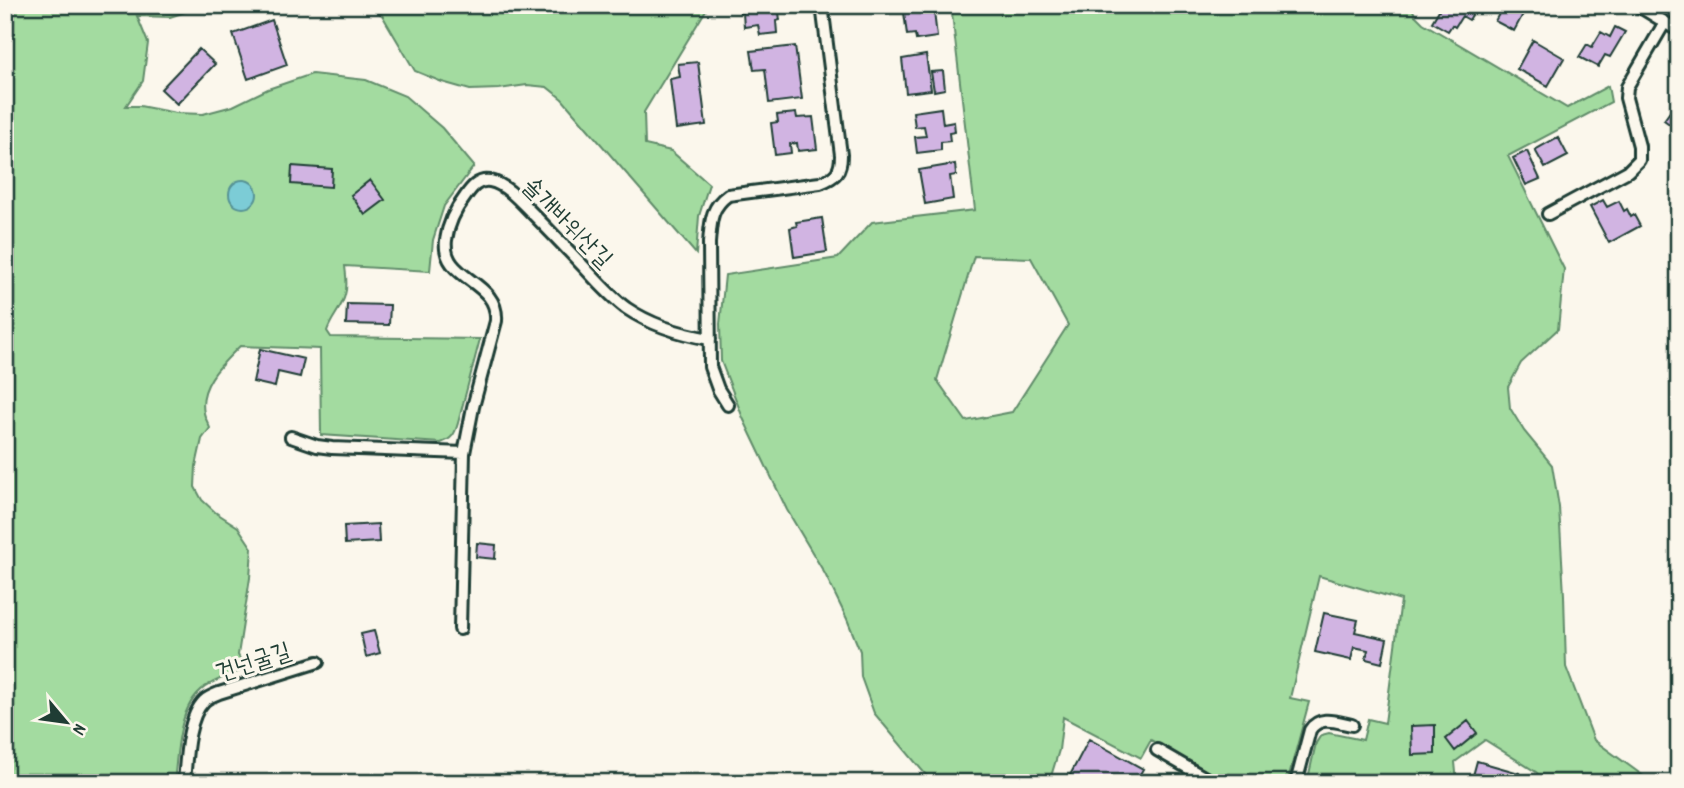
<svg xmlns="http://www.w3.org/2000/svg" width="1684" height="788" viewBox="0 0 1684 788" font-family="Dekko,'Poor Story',sans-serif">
  <rect width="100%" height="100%" fill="#fbf7ec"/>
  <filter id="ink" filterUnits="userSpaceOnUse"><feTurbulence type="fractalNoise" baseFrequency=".0143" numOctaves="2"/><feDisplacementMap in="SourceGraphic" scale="14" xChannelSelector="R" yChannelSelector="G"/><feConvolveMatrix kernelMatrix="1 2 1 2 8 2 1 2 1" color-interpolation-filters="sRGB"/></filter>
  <g filter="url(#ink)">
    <path fill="#a3dba0" stroke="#618c6a" stroke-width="2" fill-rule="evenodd" d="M5 5H206L170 17 137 16 148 43 143 81 126 106H140L176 113 203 114 233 106 268 89 312 74 366 80 405 96 442 128 474 166 444 206 433 240 430 271 345 266C346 276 348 286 345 295 342 308 331 318 327 331L331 337 480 339 458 423C455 434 452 439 441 443L321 435 320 349 240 346C223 363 198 385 204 413 205 418 208 423 210 428L202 439 196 466 195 487 202 500 215 512 238 527 252 548 250 578 238 655 245 669C233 674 220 678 210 684 177 701 178 751 174 783H5Z
      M367 5H709L644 112 645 145 671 151 709 184 699 216 696 254 562 99 547 87 527 85 499 89 470 90 442 82 415 71 382 15Z
      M951 5H1411L1415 15 1423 23 1567 108 1608 86 1611 102 1508 156 1564 269 1558 329 1521 363 1508 387 1510 408 1524 431 1552 465 1559 507 1564 595 1566 667 1594 740 1653 783H1546L1536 772 1485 740 1455 762 1457 783H1307L1316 743 1321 735 1329 733 1363 740 1368 719 1385 723 1401 600 1319 576 1290 698 1309 702 1287 783H1228L1151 740 1141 758 1063 717 1059 750 1049 783H936L926 775 874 713 861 677 860 651 847 619 825 574 787 510 743 418 721 361 720 324 725 275 838 258 872 222 975 210ZM974 256 1031 258 1068 325 1012 412 966 421 937 380Z"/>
    <path fill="#7cccd6" stroke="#579395" stroke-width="2" d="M229 194a14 14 0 1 1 28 0a14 14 0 1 1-28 0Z"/>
    <path fill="#d1b4e2" stroke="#1f3d34" stroke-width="2" d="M739 5H778L780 20 776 21 777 33 760 35 758 25 744 27 743 13H740Z
      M903 5H915V8L925 7 926 13 934 12 937 37 916 40 915 34 907 35Z
      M1442 5H1478L1469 20 1462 16 1455 27 1452 25 1448 31 1432 22Z
      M1504 5H1528L1514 31 1495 21Z
      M272 20 287 65 248 79 233 34Z
      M1615 27 1625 32 1610 57 1605 55 1598 67 1579 57 1587 44 1592 47 1601 32 1610 37Z
      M1533 40 1564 58 1548 86 1517 69Z
      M795 46 802 99 769 103 765 69 754 70 751 51Z
      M199 49 215 64 177 104 161 89Z
      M926 55 931 90 906 93 902 59Z
      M698 62 706 125 676 129 670 79 680 77 678 64Z
      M943 71 945 89 934 91 931 72Z
      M1679 99V131L1664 120Z
      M941 108 943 124 954 122 955 132 949 133 950 141 941 142V150L917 153 915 137 926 136 924 126 915 127 913 112Z
      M796 113 797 118 813 117 817 149 798 151 797 143 790 144 791 153 775 155 771 123 778 122 777 115Z
      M1558 137 1568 156 1545 168 1535 150Z
      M1527 151 1540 179 1526 185 1513 158Z
      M955 164 956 175 950 176 953 199 925 204 919 170Z
      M292 166 332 169 331 187 291 184Z
      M370 180 385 200 365 215 351 195Z
      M1603 200 1607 207 1619 201 1624 211 1627 209 1631 217 1634 215 1640 226 1609 243 1590 207Z
      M822 218 827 252 794 257 790 228 797 226 796 222Z
      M347 304 390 305 389 325 346 324Z
      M260 349 304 359 300 377 278 372 275 387 253 382Z
      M378 524 379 542 345 544 344 526Z
      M477 543 496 545 495 559 476 557Z
      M1324 613 1358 620 1355 632 1387 639 1382 663 1366 659 1368 650 1354 647 1351 660 1315 652Z
      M374 631 380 653 366 657 361 634Z
      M1468 721 1477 733 1455 751 1446 739Z
      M1435 725V754L1412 755 1411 726Z
      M1089 739 1143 769 1135 783H1070L1067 781Z
      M1477 761 1519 773 1516 783H1471Z"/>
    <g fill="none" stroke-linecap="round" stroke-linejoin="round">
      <g stroke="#1f3d34" stroke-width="16">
        <path id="service" d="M1637 5 1679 31
          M1548 214 1628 171 1639 160V146L1626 98 1627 87 1665 22
          M728 405 718 389 710 367 709 243C711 222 710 208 728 195L820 183C836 177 841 172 841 155L822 5
          M291 437 317 446 332 448 464 453
          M460 629 464 453 473 407 496 321C499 279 441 281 446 240 448 225 455 210 465 197 471 188 478 179 490 181 506 184 521 202 532 213 550 231 567 249 584 267 597 281 610 296 626 308 651 325 680 334 710 339
          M1157 750 1214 783
          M184 783C186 760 187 718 204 701 207 698 214 695 219 693L318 662
          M1296 783 1310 730C1320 715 1336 722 1352 725"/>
      </g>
      <use href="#service" stroke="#fbf7ec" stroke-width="10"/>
    </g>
  </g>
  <g text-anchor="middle" stroke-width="6" stroke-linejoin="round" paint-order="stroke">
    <g font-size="24" fill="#1f3d34" stroke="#fbf7ec">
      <text transform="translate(568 222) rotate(45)" y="8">솔개바위산길</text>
      <text transform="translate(253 661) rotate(-18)" y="8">건넌굴길</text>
    </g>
  </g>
  <rect width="1684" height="788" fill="none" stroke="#fbf7ec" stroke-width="28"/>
  <rect x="14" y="14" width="1656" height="760" fill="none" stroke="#1f3d34" stroke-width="2.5" filter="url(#ink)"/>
  <g transform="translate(66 722) rotate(119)" stroke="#fbf7ec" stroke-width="5" paint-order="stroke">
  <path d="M0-5L12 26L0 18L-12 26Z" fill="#1f3d34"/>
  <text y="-10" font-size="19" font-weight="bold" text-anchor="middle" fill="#1f3d34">N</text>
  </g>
</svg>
